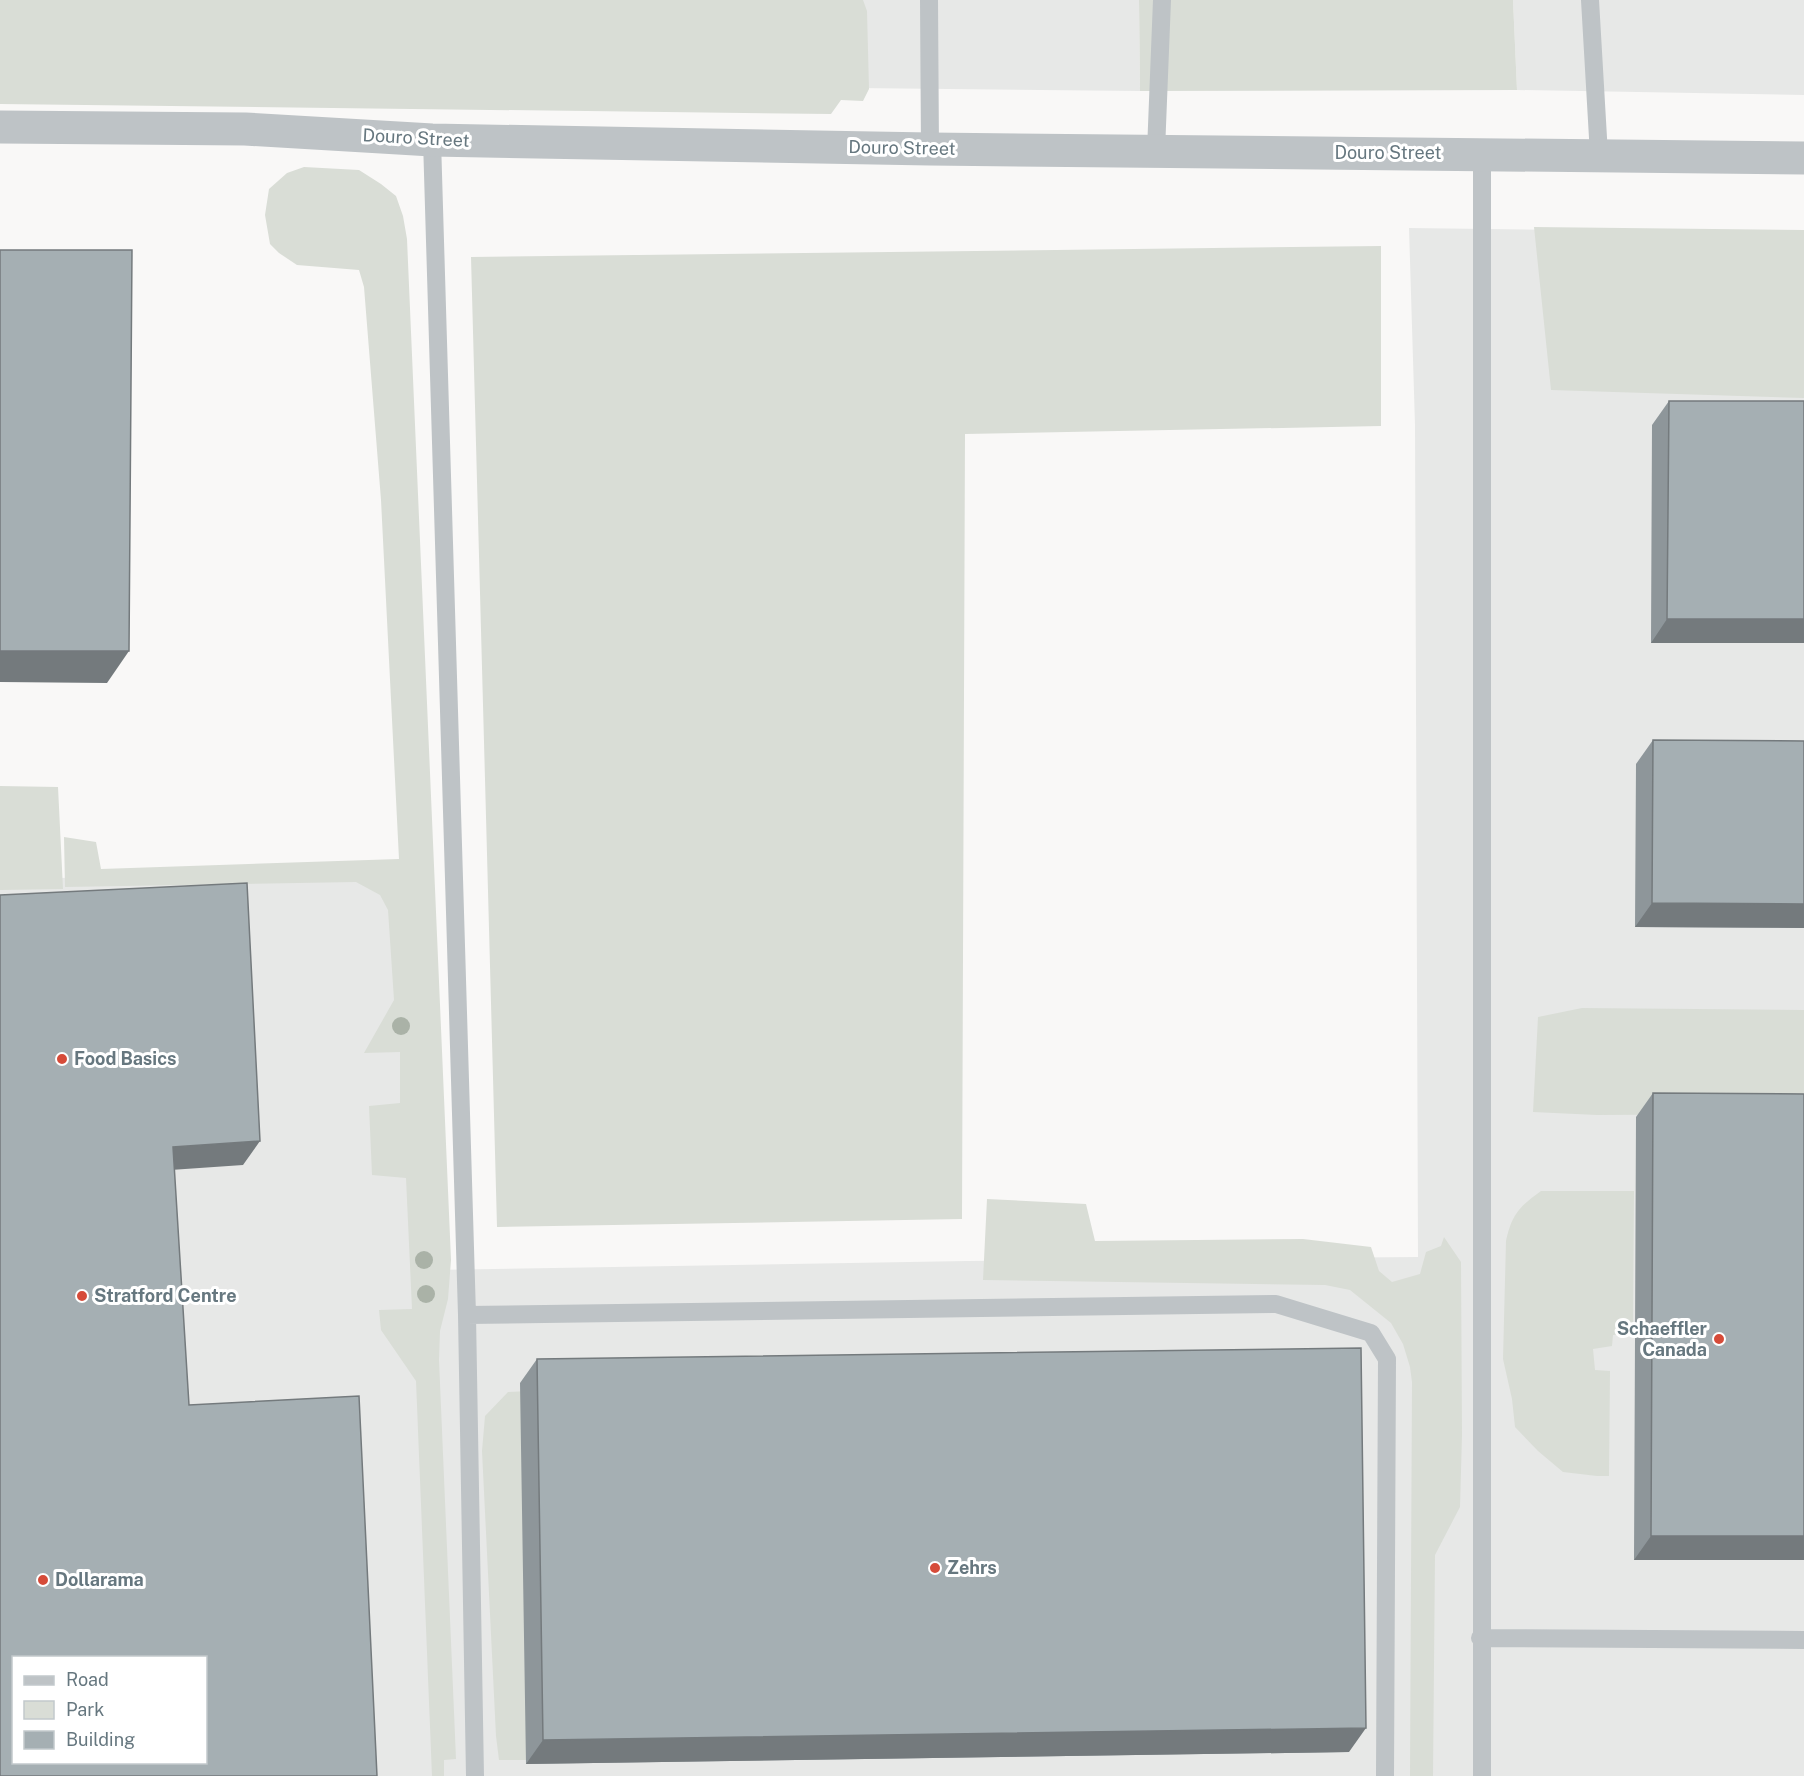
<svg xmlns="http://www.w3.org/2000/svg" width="1804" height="1776" viewBox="0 0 1804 1776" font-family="'Public Sans',sans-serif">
  <rect width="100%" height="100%" fill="#f9f8f7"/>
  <path fill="#e7e8e7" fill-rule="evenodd" d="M0 0H1139L1140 91 0 79Z
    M1513 0H1804V95L1517 90Z
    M1409 228 1804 233V1776H0V880L417 866 431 1270 967 1261 1418 1257 1415 425ZM14 1658H206V1762H14Z"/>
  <path fill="#d9ddd6" d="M0 0H863L867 11 869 89 863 101 841 100 831 114 0 104Z
    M1139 0H1513L1517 90 1140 91Z
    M304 167 359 170 381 184 396 196 403 216 407 239 451 1260 448 1299 440 1331 439 1360 456 1759 444 1760V1776H432L416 1381 381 1330 379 1310 412 1309 406 1178 372 1175 369 1106 400 1103V1052L364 1053 394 1000 388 910 380 895 356 882 65 887 64 837 96 842 101 869 399 859 381 500 364 287 359 270 297 265 279 253 270 244 265 215 269 189 287 173Z
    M1534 227 1804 230V398L1551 390Z
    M1381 246V426L965 434 962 1219 497 1227 471 257Z
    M0 786 58 787 63 889 0 890Z
    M1582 1008 1804 1010V1114L1597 1115 1533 1112 1538 1017Z
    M1541 1191H1634L1633 1333 1613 1335 1612 1346 1593 1349 1595 1370 1610 1371 1609 1476H1597L1563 1472 1538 1451 1515 1427 1512 1399 1503 1359 1506 1241C1512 1214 1519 1207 1541 1191Z
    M987 1199 1086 1204 1095 1241 1303 1239 1371 1247 1379 1271 1392 1282 1420 1274 1426 1252 1441 1246 1444 1237 1461 1262 1462 1435 1460 1507 1435 1555 1433 1776H1410L1412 1382 1410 1367 1403 1344 1391 1323 1350 1290 1325 1285 983 1280Z
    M663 1385 666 1760H499L496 1736 482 1451 485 1416 508 1392Z"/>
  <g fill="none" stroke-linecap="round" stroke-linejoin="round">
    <path stroke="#bec3c6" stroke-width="18" d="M929 0 930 149
      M1590 0 1599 155
      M432 140 467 1315 475 1776
      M1156 151 1162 0
      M467 1315 1276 1304 1371 1333 1387 1359 1385 1776
      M1480 1638 1804 1640
      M1482 1776V154"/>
    <path stroke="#bec3c6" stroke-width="33" d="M0 127 245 129 432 140 930 149 1804 158"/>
  </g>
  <g fill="#aab2a7">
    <circle cx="401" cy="1026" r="9"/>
    <circle cx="424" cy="1260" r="9"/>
    <circle cx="426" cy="1294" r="9"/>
  </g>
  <path fill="#8e969a" d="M1669 401 1804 643H1651L1652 425Z
    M1653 740 1804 741V928L1635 927 1636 764Z
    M1653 1093 1804 1094V1560H1634L1636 1117Z
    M537 1359 1349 1752 526 1764 520 1383Z"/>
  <path fill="#747a7d" d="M1667 619H1804V643H1651Z
    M0 651H129L107 683 0 682Z
    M1652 903 1804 904V928L1635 927Z
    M260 1141 243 1165 156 1171 173 1147Z
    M1651 1536H1804V1560H1634Z
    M1366 1728 1349 1752 526 1764 543 1740Z"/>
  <path fill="#a5afb3" stroke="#747a7d" stroke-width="1.5" fill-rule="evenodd" d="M0 250H132L129 651H0Z
    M1669 401H1804V619H1667Z
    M1653 740 1804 741V904L1652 903Z
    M247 883 260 1141 173 1147 189 1405 359 1396 377 1776H0V895ZM14 1658H206V1762H14Z
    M1653 1093 1804 1094V1536H1651Z
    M1361 1348 1366 1728 543 1740 537 1359Z"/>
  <g fill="#d64b39" stroke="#fff" stroke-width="2">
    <circle cx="62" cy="1059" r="6"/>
    <circle cx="82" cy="1296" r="6"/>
    <circle cx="1719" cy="1339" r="6"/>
    <circle cx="935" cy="1568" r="6"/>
    <circle cx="43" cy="1580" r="6"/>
  </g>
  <g text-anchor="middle" stroke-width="6" stroke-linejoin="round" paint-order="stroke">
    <g font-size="18" fill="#66777f" stroke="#fff">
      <text transform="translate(416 138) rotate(3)" y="6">Douro Street</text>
      <text transform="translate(902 148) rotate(1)" y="6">Douro Street</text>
      <text x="1388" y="159">Douro Street</text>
    </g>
    <g font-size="18" font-weight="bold" fill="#66777f" stroke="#fff" text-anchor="start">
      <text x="74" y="1065">Food Basics</text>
      <text x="94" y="1302">Stratford Centre</text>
      <text x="1707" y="1335" text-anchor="end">Schaeffler<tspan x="1707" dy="21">Canada</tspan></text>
      <text x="947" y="1574">Zehrs</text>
      <text x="55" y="1586">Dollarama</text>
    </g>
  </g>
  <rect x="12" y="1656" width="195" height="108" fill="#ffffff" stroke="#c2c9cc" stroke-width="1.5"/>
  <rect x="24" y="1676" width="30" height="9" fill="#bec3c6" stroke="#c2c9cc" stroke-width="1.5"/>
  <text x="66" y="1686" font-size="18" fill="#66777f">Road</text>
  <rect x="24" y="1701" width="30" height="18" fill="#d9ddd6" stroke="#c2c9cc" stroke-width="1.5"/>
  <text x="66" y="1716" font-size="18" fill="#66777f">Park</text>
  <rect x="24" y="1731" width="30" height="18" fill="#a5afb3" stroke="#c2c9cc" stroke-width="1.5"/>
  <text x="66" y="1746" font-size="18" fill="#66777f">Building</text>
</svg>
